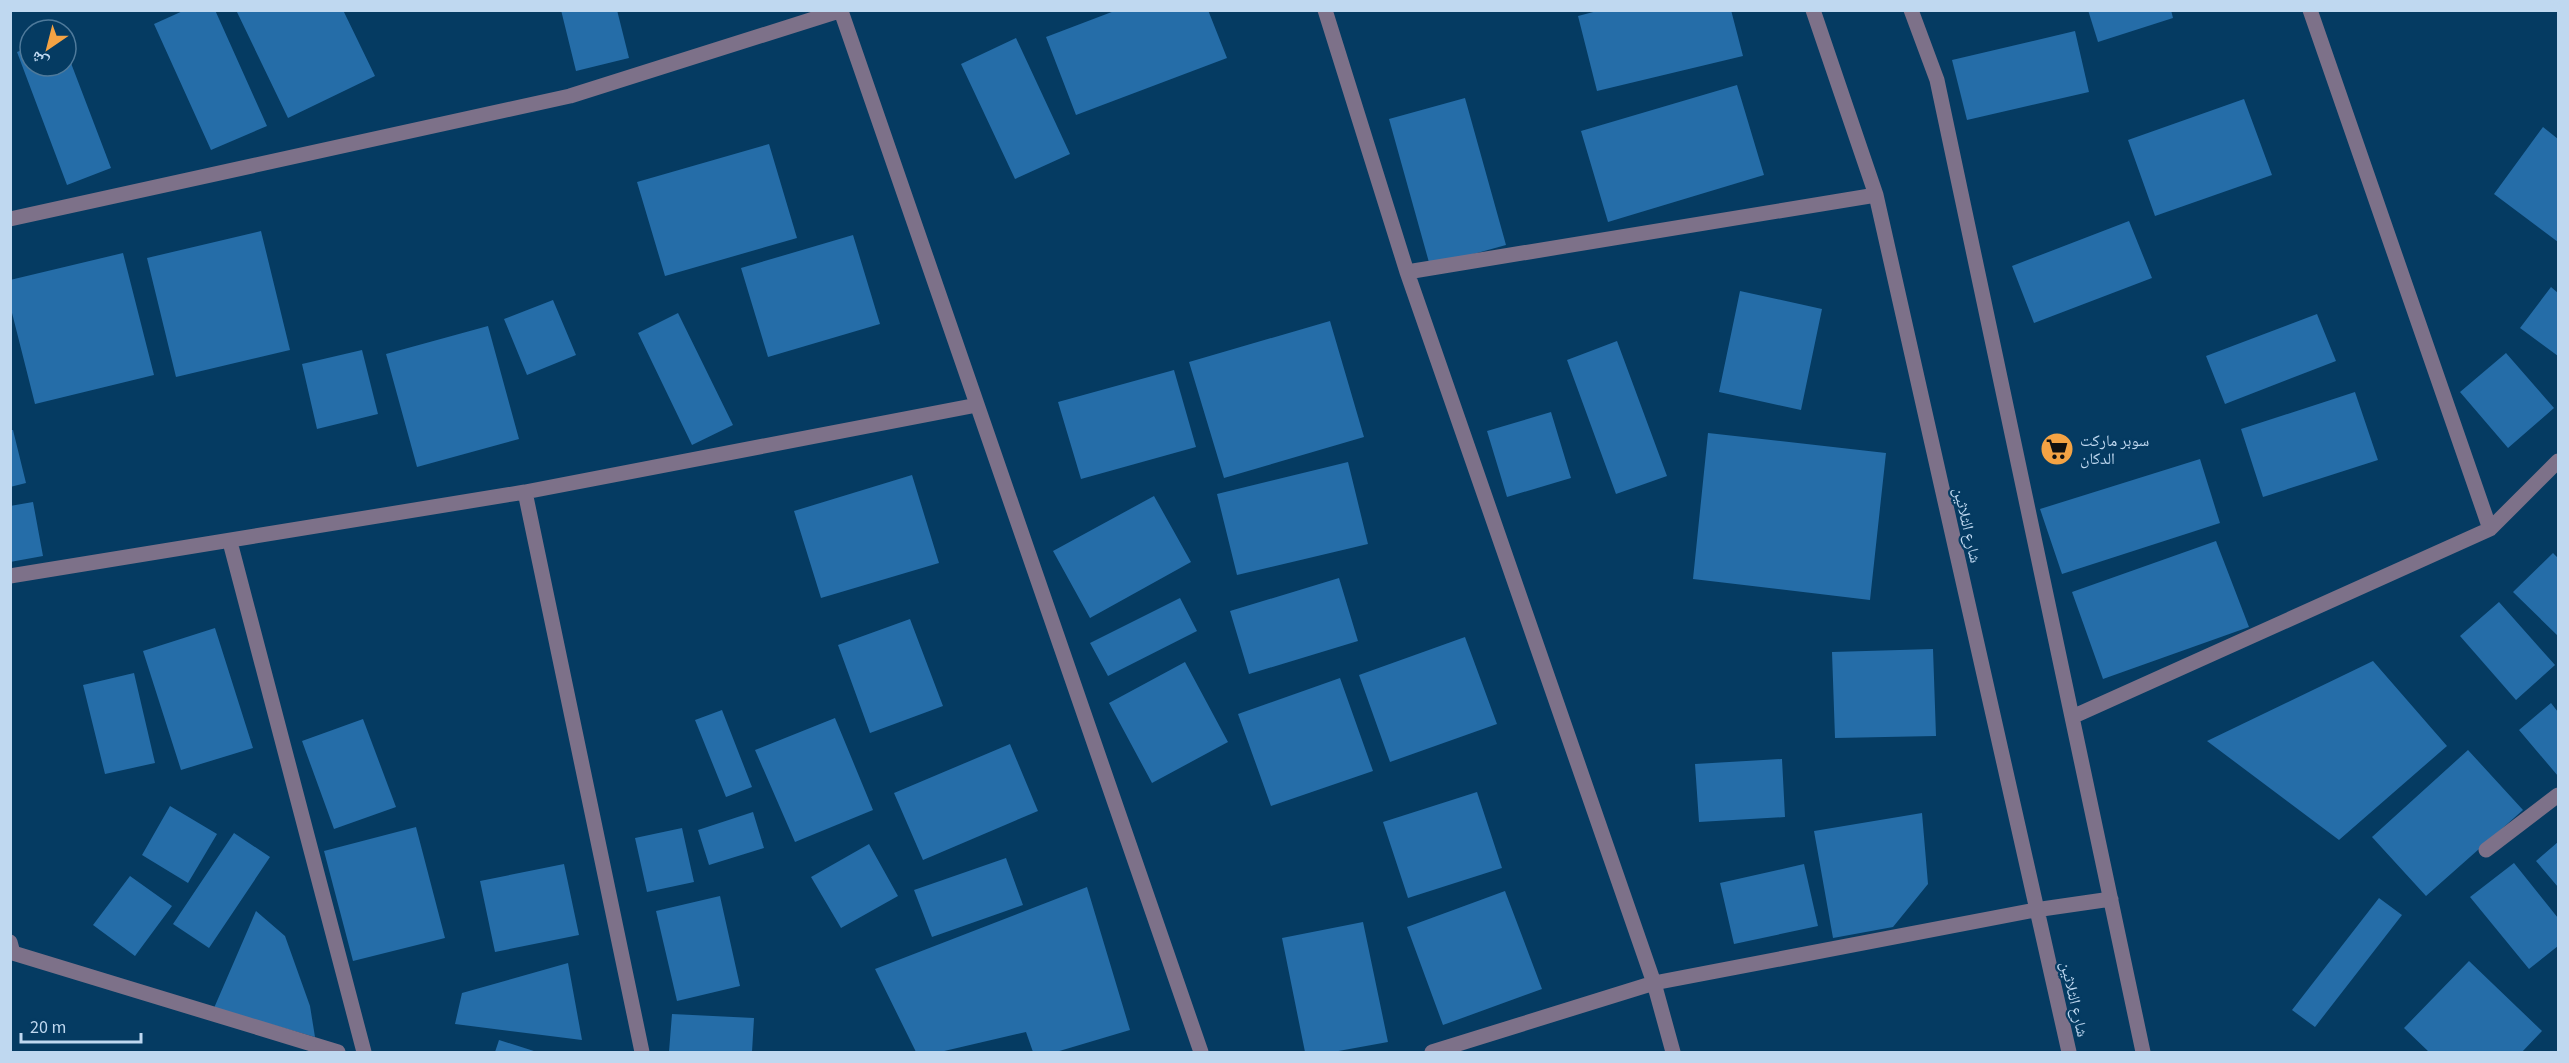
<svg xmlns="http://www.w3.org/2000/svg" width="2569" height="1063" viewBox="0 0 2569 1063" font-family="'Source Sans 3','Noto Naskh Arabic',sans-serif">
  <rect width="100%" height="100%" fill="#053b62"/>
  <path fill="#256da8" d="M185 10H215L267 126 211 150 154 24Z
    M236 10H343L375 76 288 118Z
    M561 10H617L629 58 576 71Z
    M1117 10H1208L1227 58 1076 115 1046 37Z
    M1601 10H1731L1743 56 1597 91 1578 16Z
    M2088 10H2171L2173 18 2098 42Z
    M2075 31 2089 92 1967 120 1952 60Z
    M1016 38 1070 154 1015 179 961 64Z
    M30 47V66H66V50L111 168 67 185 17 52Z
    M1737 85 1764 175 1608 222 1581 131Z
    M1465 98 1506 245 1430 266 1389 119Z
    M2244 99 2272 175 2155 216 2128 140Z
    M2543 127 2558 139V242L2494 194Z
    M769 144 797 238 665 276 637 182Z
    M2129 221 2152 278 2034 323 2012 266Z
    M261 231 290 350 176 377 147 258Z
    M853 235 880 324 768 357 741 268Z
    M123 253 154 375 35 404 10 305V280Z
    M2551 287 2558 293V356L2520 328Z
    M1740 291 1822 309 1801 410 1719 392Z
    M553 300 576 355 527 375 504 319Z
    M678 313 733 425 692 445 638 333Z
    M2317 314 2336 361 2225 404 2206 356Z
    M1330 321 1364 437 1224 478 1189 362Z
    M488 326 519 439 417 467 386 354Z
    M1617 341 1667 476 1616 494 1567 360Z
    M362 350 378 414 317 429 302 364Z
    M2506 353 2554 408 2508 448 2460 392Z
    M1174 370 1196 447 1081 479 1058 402Z
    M2355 392 2378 460 2263 497 2241 429Z
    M1551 412 1571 478 1507 497 1487 431Z
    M10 430H13L26 483 10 487Z
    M1708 433 1886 453 1870 600 1693 579Z
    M2200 459 2220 523 2062 574 2040 509Z
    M1348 462 1368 544 1237 575 1217 494Z
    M912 475 939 563 821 598 794 511Z
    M1154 496 1191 562 1090 618 1053 551Z
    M33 502 43 556 10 562V506Z
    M2216 541 2249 627 2103 679 2072 592Z
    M2553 553 2558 558V636L2513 592Z
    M1339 578 1358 641 1249 674 1230 611Z
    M1180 598 1197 631 1108 676 1090 643Z
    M2499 602 2555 665 2516 700 2460 636Z
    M910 619 943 706 870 733 838 645Z
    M215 628 253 748 181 770 143 651Z
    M1465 637 1497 724 1390 762 1359 675Z
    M1933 649 1936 736 1835 738 1832 652Z
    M2373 661 2447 746 2339 840 2207 741Z
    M1185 662 1228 742 1152 783 1109 703Z
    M134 673 155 763 105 774 83 685Z
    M1340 678 1373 771 1271 806 1238 714Z
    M2551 703 2558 712V776L2519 730Z
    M722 710 752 787 726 797 695 720Z
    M835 718 873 810 795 842 755 750Z
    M363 719 396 807 334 829 302 741Z
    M1010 744 1038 811 923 860 894 793Z
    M2468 750 2523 810 2426 896 2372 837Z
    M1782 759 1785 817 1699 822 1695 764Z
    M1477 792 1502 868 1408 898 1383 822Z
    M170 806 217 834 188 883 142 855Z
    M753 812 764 848 709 865 698 830Z
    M1922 813 1928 884 1893 927 1833 938 1814 831Z
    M416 827 445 938 353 961 324 851Z
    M682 828 694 882 647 892 635 838Z
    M234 833 270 857 209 948 173 924Z
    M2558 842V887L2536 861Z
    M869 844 898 896 841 928 811 877Z
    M1006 858 1023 905 932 937 914 890Z
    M2514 863 2558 918V946L2529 969 2470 897Z
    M564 864 579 935 495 952 480 881Z
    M1804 864 1818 926 1734 944 1720 883Z
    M130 876 172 906 135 956 93 925Z
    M1087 887 1130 1030 1056 1052H1033L1026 1032 940 1052H916L875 969Z
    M1505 891 1542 989 1443 1025 1407 927Z
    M720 896 740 986 677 1001 656 911Z
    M2379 898 2402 915 2315 1027 2292 1010Z
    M256 911 285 936 310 1006 315 1037 214 1008Z
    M1363 922 1388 1042 1333 1052H1305L1282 938Z
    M2469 961 2542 1031 2522 1052H2429L2404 1028Z
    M568 963 582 1040 455 1024 462 993Z
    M672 1014 754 1018 752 1052H669Z
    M499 1040 537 1052H495Z"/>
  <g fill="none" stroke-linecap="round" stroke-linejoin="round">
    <path stroke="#7d7189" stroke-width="15" d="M1325 10 1407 272 1654 983 1673 1052
      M1813 10 1876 195 2069 1052
      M1911 10 1937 80 2143 1052
      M2310 10 2490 529
      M841 11 1201 1052
      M10 219 570 96 842 10
      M1407 272 1876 195
      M525 492 642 1052
      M230 542 364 1052
      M10 576 525 492 977 405
      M2072 717 2490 529 2558 461
      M2486 850 2558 795
      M10 942 13 953 338 1052
      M1432 1052 1654 983 2035 910 2111 899"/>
  </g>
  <defs>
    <g id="supermarket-disc" transform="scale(1.725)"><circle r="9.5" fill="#f4a344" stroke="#053b62"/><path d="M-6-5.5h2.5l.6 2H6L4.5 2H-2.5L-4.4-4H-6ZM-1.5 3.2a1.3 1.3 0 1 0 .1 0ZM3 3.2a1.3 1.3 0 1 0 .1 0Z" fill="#111"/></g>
  </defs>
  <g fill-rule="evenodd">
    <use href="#supermarket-disc" x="2057" y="449"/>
  </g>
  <g text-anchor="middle" stroke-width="4.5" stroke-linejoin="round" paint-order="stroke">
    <g font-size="16" fill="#bfd8f0" stroke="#053b62" text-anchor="start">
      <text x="2080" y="446">سوبر ماركت<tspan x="2080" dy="18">الدكان</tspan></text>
    </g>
    <g font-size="16" fill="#bfd8f0" stroke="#053b62">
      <text transform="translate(1968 525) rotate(77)" y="6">شارع الثلاثين</text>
      <text transform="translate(2075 999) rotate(77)" y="6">شارع الثلاثين</text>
    </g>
  </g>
  <rect width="2569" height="1063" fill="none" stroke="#bfd8f0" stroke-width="24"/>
  <g transform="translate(48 48) rotate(215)"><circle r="28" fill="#053b62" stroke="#4f7a9b" stroke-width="1.5"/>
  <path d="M0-4.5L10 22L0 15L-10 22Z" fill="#f4a344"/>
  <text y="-9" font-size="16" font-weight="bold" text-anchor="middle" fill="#bfd8f0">ش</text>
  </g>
  <path d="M21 1033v9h120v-9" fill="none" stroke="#bfd8f0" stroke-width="3"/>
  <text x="30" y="1033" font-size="18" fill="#bfd8f0" stroke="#053b62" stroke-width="4.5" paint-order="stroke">20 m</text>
</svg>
